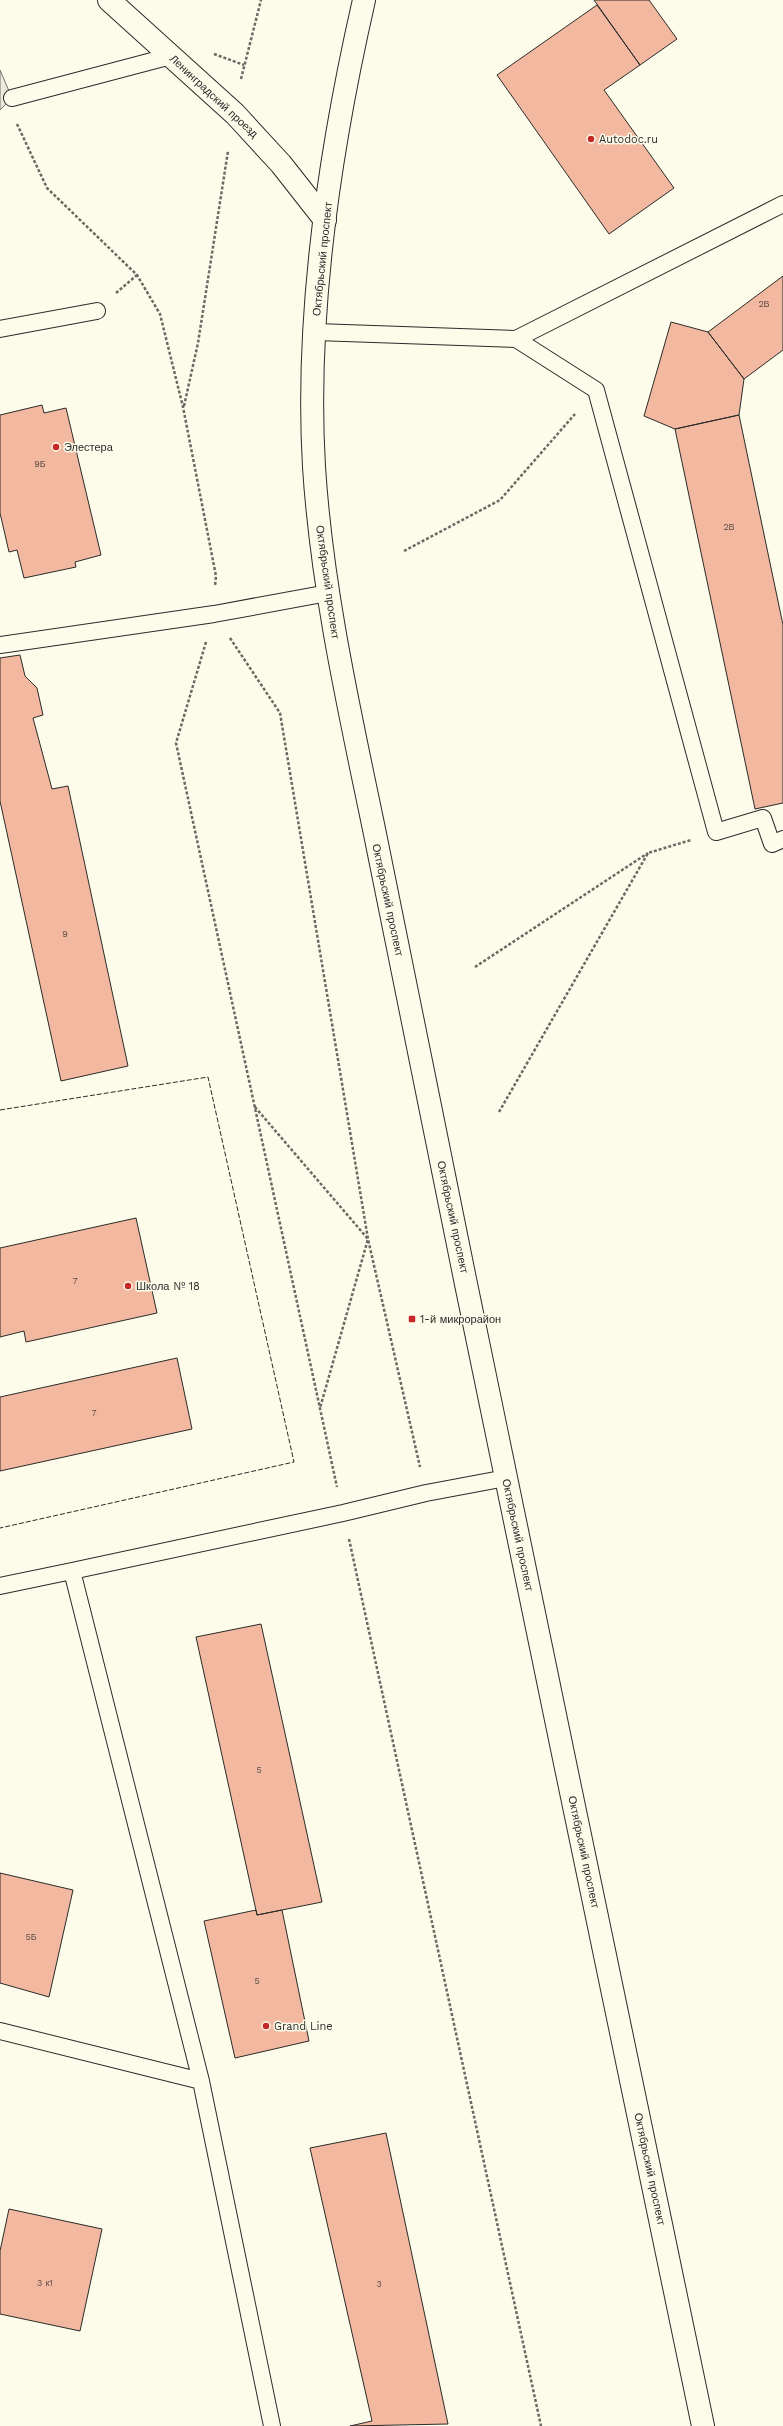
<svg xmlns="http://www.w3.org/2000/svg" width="783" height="2426" viewBox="0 0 783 2426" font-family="'Work Sans',sans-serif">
  <rect width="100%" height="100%" fill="#fdfbea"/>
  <path fill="#eceadb" stroke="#74746e" d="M0 70 12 98 0 110Z"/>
  <path fill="#f2b8a0" stroke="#2b2b2b" d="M594 0H649L677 39 640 65Z
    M597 5 640 65 604 90 674 188 609 234 497 75Z
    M783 276V350L744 379 708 332Z
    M671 322 708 332 744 379 739 415 675 429 644 416Z
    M42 405 44 413 66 408 101 555 75 562 76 567 24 578 17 550 9 552 0 513V415Z
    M739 415 783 625V803L755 809 675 429Z
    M20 655 25 676 37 688 43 715 33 718 52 789 68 786 128 1066 61 1081 0 801V658Z
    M136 1218 157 1313 26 1342 24 1331 0 1337V1248Z
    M177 1358 192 1429 0 1471V1397Z
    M261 1624 322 1902 257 1915 196 1637Z
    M0 1873 73 1890 49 1997 0 1983Z
    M256 1910 257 1915 282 1910 309 2041 235 2058 204 1921Z
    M386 2133 448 2424 350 2426 372 2421 310 2148Z
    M9 2209 102 2229 80 2331 0 2314V2251Z"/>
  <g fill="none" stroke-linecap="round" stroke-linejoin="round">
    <g stroke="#2b2b2b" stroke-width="18">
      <path id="service" d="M12 98 171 56
        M0 329 97 311
        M316 332 516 339 783 204
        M516 339 596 390 716 832 763 818 772 844 783 839
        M0 645 214 614 328 593
        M0 1586 72 1571
        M0 2031 201 2081
        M272 2426 201 2081 72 1571 343 1513 426 1493 506 1478"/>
    </g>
    <g stroke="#2b2b2b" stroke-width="24">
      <path id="tertiary" d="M109 0 235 114 281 164 325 220"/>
    </g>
    <g stroke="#2b2b2b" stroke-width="24">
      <path id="secondary" d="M364 0C330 149 305 315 314 467 322 591 350 713 375 834 405 984 436 1134 466 1284 544 1665 624 2045 703 2426"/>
    </g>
    <path stroke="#6a6964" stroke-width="2.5" stroke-dasharray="3 2" stroke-linecap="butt" d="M214 54 244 65
      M241 79 261 0
      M17 124 47 188 137 275 160 314 183 407 216 576 215 586
      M116 293 137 275
      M184 406 198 343 228 151
      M404 551 500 500 575 414
      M230 638 280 713 368 1239 420 1467
      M206 642 176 743 337 1487
      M475 967 648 853
      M255 1107 368 1239 320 1408
      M499 1112 648 853 691 840
      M349 1539 541 2426"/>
    <use href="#service" stroke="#fdfbea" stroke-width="16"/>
    <use href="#tertiary" stroke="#fdfbea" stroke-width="22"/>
    <use href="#secondary" stroke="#fdfbea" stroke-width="22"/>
    <path stroke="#2b2b2b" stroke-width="1" stroke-dasharray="5 2" stroke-linecap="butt" d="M0 1110 208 1077 294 1462 0 1528"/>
  </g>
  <g fill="#c62828" stroke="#fdfbea" stroke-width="1.5">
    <circle cx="591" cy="139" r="4"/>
    <circle cx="56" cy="447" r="4"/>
    <circle cx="128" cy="1286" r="4"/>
    <rect x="408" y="1315" width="8" height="8" rx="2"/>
    <circle cx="266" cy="2026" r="4"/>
  </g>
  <g text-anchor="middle" stroke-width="3" stroke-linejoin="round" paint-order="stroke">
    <g font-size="9" fill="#5d4e48">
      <text x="764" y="307">2В</text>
      <text x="40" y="467">9Б</text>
      <text x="729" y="530">2В</text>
      <text x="65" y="937">9</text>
      <text x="75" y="1284">7</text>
      <text x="94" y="1416">7</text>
      <text x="259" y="1773">5</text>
      <text x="31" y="1940">5Б</text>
      <text x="257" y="1984">5</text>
      <text x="45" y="2286">3 к1</text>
      <text x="379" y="2287">3</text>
    </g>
    <g font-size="11" fill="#2b2b2b" stroke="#fdfbea">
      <text transform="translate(214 96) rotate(43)" y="4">Ленинградский проезд</text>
      <text transform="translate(322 259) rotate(-84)" y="4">Октябрьский проспект</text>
      <text transform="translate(328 582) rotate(82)" y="4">Октябрьский проспект</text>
      <text transform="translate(388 900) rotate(78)" y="4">Октябрьский проспект</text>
      <text transform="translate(453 1217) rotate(78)" y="4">Октябрьский проспект</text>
      <text transform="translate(518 1535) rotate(78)" y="4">Октябрьский проспект</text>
      <text transform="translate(584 1852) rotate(78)" y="4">Октябрьский проспект</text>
      <text transform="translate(650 2169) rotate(78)" y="4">Октябрьский проспект</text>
    </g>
    <g font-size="11" fill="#2b2b2b" stroke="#fdfbea" text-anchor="start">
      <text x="599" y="143">Autodoc.ru</text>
      <text x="64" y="451">Элестера</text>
      <text x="136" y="1290">Школа № 18</text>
      <text x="420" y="1323">1-й микрорайон</text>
      <text x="274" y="2030">Grand Line</text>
    </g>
  </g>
</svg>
